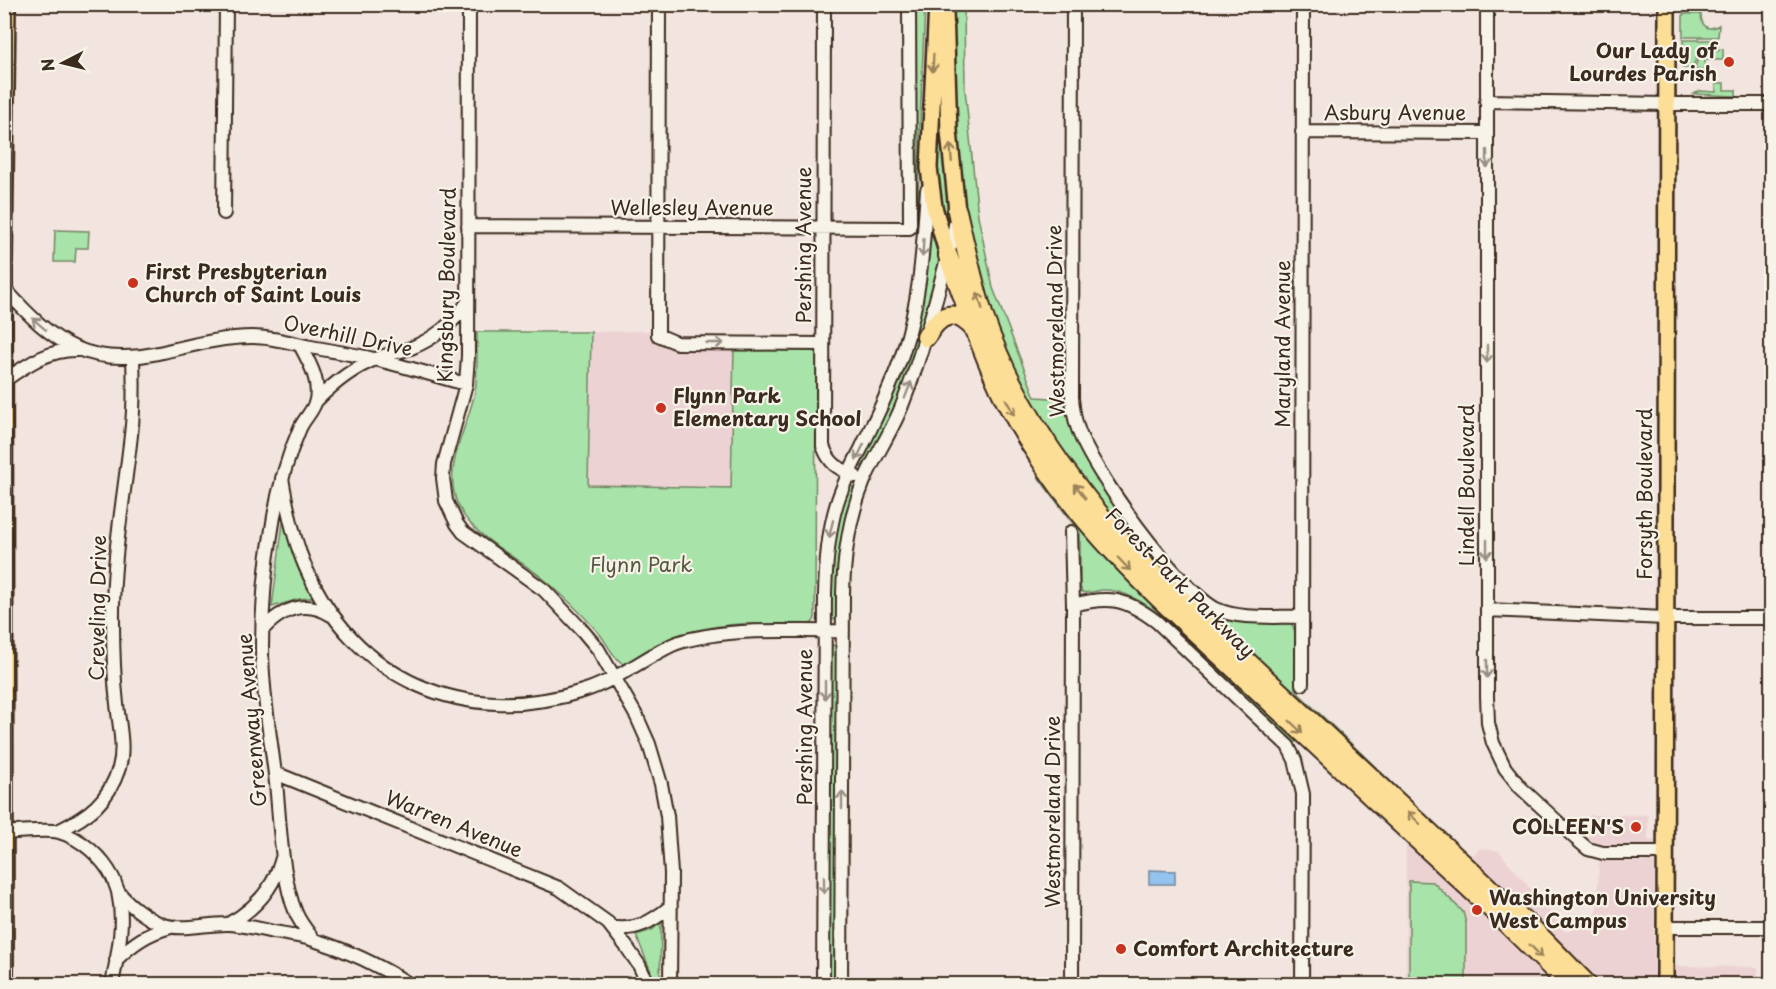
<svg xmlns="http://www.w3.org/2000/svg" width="1776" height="989" viewBox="0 0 1776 989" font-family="'Playpen Sans',sans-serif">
  <rect width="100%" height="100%" fill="#f2e4df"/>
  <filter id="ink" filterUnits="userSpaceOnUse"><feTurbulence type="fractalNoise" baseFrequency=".0167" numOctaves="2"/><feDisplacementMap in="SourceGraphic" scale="12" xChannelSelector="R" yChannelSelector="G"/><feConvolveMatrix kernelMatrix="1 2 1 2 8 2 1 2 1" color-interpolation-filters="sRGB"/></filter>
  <g filter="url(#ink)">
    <path fill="#edd2d4" d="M650 331 656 340 667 345 734 346 732 488 588 485 591 332Z
      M1589 815H1648V840L1657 841V845L1654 847 1645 849V845H1609L1595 842 1589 839Z
      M1406 838 1468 860 1480 848 1499 851 1566 932 1597 913 1599 861 1645 862 1646 859H1654V984H1639L1638 981H1582L1556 984H1406Z
      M1674 966 1758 967V984H1674Z"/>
    <path fill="#a8e3a9" stroke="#728664" stroke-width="1.5" d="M915 5H925L919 144 918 233H915L917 213Z
      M954 5H964L965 89 978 216 993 288 1035 397 1067 399 1072 426 1078 445 1093 472 1156 558 1199 604 1291 623 1295 631V690L1407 797 1408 803 1152 563 1056 449 998 336 965 217 961 181 954 65Z
      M1683 14H1701C1701 26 1708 32 1719 25L1718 37H1683Z
      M1683 40H1718V48C1705 50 1695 54 1693 68H1683Z
      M1723 49V60H1705L1704 70H1695C1696 53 1708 51 1723 49Z
      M942 68 950 209 947 234 944 233 934 165Z
      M1716 83H1724V90H1736V96L1694 94 1700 91 1716 92Z
      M55 230 89 231 88 248H76L75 262H54Z
      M930 236 933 238 940 260 919 340 901 395 867 461 861 467 859 466 893 393 928 239Z
      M477 332H591L588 485 731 488 734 346 813 347 816 351 815 617C814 621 814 622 810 624 798 629 757 623 740 624 710 626 682 632 655 645 644 651 634 660 623 664 611 656 607 642 598 632 582 614 564 596 545 580 521 560 490 546 469 522 433 481 466 435 475 392 478 372 477 352 477 332Z
      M1043 476C1059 498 1074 521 1092 542 1155 614 1228 676 1297 741L1295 743 1152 609C1138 599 1120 589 1102 590 1095 591 1089 594 1082 592L1080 586V533L1038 477Z
      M849 486 853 487 854 491C839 537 838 570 836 617L833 620 830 618 832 550 841 508Z
      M284 515 317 597 299 599 272 607Z
      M831 644 835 646 837 648 836 984H828Z
      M1409 881 1433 882 1463 912 1466 923V984H1409Z
      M661 922 660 984H656L636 935 652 930Z"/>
    <path fill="#94c3ef" stroke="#70869b" stroke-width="1.5" d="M1149 870 1175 871V884H1149Z"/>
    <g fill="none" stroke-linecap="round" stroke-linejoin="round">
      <g stroke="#3b2a1e" stroke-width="16">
        <path id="minor" d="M469 4 468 356 466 384 444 464 443 478 446 501 457 524 463 532 544 590 582 630 598 649 637 717 649 744 661 784 667 816 671 873 670 984
          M659 4 658 335 677 343 823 344
          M824 4 823 446C830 465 838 468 855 476
          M1073 4 1072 398C1073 408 1074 419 1078 429 1092 471 1178 589 1216 609 1239 620 1277 616 1302 617
          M1487 4V696L1488 723 1493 743 1505 768 1520 787 1575 838 1588 849 1603 853H1665
          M1486 101 1666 104H1772
          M1302 132 1487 133
          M224 213 226 4
          M468 226 909 228 910 224 909 4
          M5 289C54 344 89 369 163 352 193 345 222 337 253 337 273 337 291 343 311 347 332 351 353 354 374 359 405 366 435 376 466 384
          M300 345C309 362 320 380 316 400 314 410 304 419 300 428 286 460 277 494 272 529 265 567 262 608 262 647 262 692 271 738 276 783 280 821 281 878 296 913 300 923 307 931 314 940
          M5 380C28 364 50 349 78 350
          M316 401C333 384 352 368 376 359 387 354 399 352 411 348 434 339 454 322 468 302
          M282 478C287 508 293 538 305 566 354 680 464 728 583 691 615 681 641 660 672 645 682 640 696 638 707 636 751 628 798 632 843 631
          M1071 532 1073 605 1072 984
          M1073 605C1110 595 1127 599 1157 622L1288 746 1295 760 1303 794 1302 984
          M1487 610 1665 618H1772
          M263 629C282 609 306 599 331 615
          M1302 684 1303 4
          M275 773 559 888 608 923 626 946 639 965 648 984
          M58 831C89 816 108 802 119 768 125 747 119 725 117 704 114 677 113 649 113 622 112 559 124 498 131 435 134 410 134 383 133 358
          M4 833C17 832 49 829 59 832 81 838 103 858 113 878 115 882 116 887 118 891 126 903 148 919 161 924 182 932 207 923 229 924 244 925 259 929 274 932 287 934 301 936 314 940 347 950 380 966 409 984
          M228 924C254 910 274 888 282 858
          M611 927C635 932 653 921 670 907
          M1665 927H1772
          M116 960C133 943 148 933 171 927
          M112 984C118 953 125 923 118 892
          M823 984 825 593C826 563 828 532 837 503 843 484 852 466 861 449 876 417 892 386 903 352 921 298 923 246 927 190
          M841 984 843 593C844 555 849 517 864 481 876 454 893 430 903 403 924 349 938 292 953 236L956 219"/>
      </g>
      <g stroke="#3b2a1e" stroke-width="20">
        <path id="major" d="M937 4 929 168 934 207 948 256
          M945 10 949 131 957 211
          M4 263 7 4
          M4 267 5 984
          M1665 984 1667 4"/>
      </g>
      <g stroke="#3b2a1e" stroke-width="22">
        <path id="highway" d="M957 211C965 246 973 282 984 317 1017 412 1074 488 1140 561L1533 929 1587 984
          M948 256C966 304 982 354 1005 400 1046 479 1097 538 1161 600L1500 917 1568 984
          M926 337C940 313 955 307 975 330"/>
      </g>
      <use href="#minor" stroke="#f7f3e8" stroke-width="12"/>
      <use href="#major" stroke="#fdde96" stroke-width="15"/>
      <use href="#highway" stroke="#fdde96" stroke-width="18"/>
    </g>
    <defs><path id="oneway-shaft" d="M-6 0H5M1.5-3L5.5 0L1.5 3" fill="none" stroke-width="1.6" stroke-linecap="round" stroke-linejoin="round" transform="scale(1.5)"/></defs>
    <g stroke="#9c845a">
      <use href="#oneway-shaft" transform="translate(933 63) rotate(93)"/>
      <use href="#oneway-shaft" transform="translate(951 153) rotate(-95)"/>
      <use href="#oneway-shaft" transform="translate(980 301) rotate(-107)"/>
      <use href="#oneway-shaft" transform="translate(1010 407) rotate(62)"/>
      <use href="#oneway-shaft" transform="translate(1080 491) rotate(-127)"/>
      <use href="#oneway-shaft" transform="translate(1124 564) rotate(46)"/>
      <use href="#oneway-shaft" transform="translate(1296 727) rotate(44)"/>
      <use href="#oneway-shaft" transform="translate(1414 818) rotate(-136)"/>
      <use href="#oneway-shaft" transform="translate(1536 951) rotate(45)"/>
    </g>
    <g stroke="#998e83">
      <use href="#oneway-shaft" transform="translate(1487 159) rotate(90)"/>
      <use href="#oneway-shaft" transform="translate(923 248) rotate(93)"/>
      <use href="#oneway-shaft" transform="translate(39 324) rotate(-139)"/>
      <use href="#oneway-shaft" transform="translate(715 343)"/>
      <use href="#oneway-shaft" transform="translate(1487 354) rotate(90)"/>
      <use href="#oneway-shaft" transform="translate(908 390) rotate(-69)"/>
      <use href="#oneway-shaft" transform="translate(860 452) rotate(116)"/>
      <use href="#oneway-shaft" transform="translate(831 529) rotate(103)"/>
      <use href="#oneway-shaft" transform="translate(1487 549) rotate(90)"/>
      <use href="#oneway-shaft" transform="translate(1487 669) rotate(90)"/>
      <use href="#oneway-shaft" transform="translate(825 690) rotate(90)"/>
      <use href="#oneway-shaft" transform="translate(842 800) rotate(-90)"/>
      <use href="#oneway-shaft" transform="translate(824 885) rotate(90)"/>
    </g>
  </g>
  <g fill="#c8321e" stroke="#f7f3e8" stroke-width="2">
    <circle cx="1729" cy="62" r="6"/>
    <circle cx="133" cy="283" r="6"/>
    <circle cx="661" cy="408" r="6"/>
    <circle cx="1636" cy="827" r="6"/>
    <circle cx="1477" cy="910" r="6"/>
    <circle cx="1121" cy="949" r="6"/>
  </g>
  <g text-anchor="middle" stroke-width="4.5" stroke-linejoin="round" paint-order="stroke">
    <g font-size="20" font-weight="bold" fill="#3b2a1e" stroke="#f7f3e8" text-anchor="start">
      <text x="1717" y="58" text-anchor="end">Our Lady of<tspan x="1717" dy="23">Lourdes Parish</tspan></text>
      <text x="145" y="279">First Presbyterian<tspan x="145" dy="23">Church of Saint Louis</tspan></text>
      <text x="673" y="403">Flynn Park<tspan x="673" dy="23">Elementary School</tspan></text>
      <text x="1624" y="834" text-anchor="end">COLLEEN'S</text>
      <text x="1489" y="905">Washington University<tspan x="1489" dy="23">West Campus</tspan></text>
      <text x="1133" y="956">Comfort Architecture</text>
    </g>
    <g font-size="20" fill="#3b2a1e" stroke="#f7f3e8">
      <text x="1395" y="120">Asbury Avenue</text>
      <text x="692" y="215">Wellesley Avenue</text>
      <text transform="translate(804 245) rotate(-90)" y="7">Pershing Avenue</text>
      <text transform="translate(447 285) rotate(-89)" y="7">Kingsbury Boulevard</text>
      <text transform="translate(1056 321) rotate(-91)" y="7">Westmoreland Drive</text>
      <text transform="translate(348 336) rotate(12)" y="7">Overhill Drive</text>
      <text transform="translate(1283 344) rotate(-90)" y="7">Maryland Avenue</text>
      <text transform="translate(1467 485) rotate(-90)" y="7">Lindell Boulevard</text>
      <text transform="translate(1645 494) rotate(-90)" y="7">Forsyth Boulevard</text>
      <text transform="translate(1180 583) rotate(45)" y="7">Forest Park Parkway</text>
      <text transform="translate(98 608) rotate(-89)" y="7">Creveling Drive</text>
      <text transform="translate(252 720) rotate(-95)" y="7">Greenway Avenue</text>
      <text transform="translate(805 727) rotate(-90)" y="7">Pershing Avenue</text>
      <text transform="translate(1053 812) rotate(-90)" y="7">Westmoreland Drive</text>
      <text transform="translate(454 824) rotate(22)" y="7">Warren Avenue</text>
    </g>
    <g font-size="20" fill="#565841" stroke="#f7f3e8">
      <text x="641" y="572">Flynn Park</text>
    </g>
  </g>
  <rect width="1776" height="989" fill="none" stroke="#f7f3e8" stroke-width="24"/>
  <rect x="12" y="12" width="1752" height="965" fill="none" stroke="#3b2a1e" stroke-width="2" filter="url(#ink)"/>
  <g transform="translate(63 63) rotate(263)" stroke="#f7f3e8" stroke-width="4.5" paint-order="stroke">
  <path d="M0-4.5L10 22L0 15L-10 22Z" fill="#3b2a1e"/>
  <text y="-9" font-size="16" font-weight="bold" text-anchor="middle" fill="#3b2a1e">N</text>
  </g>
</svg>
